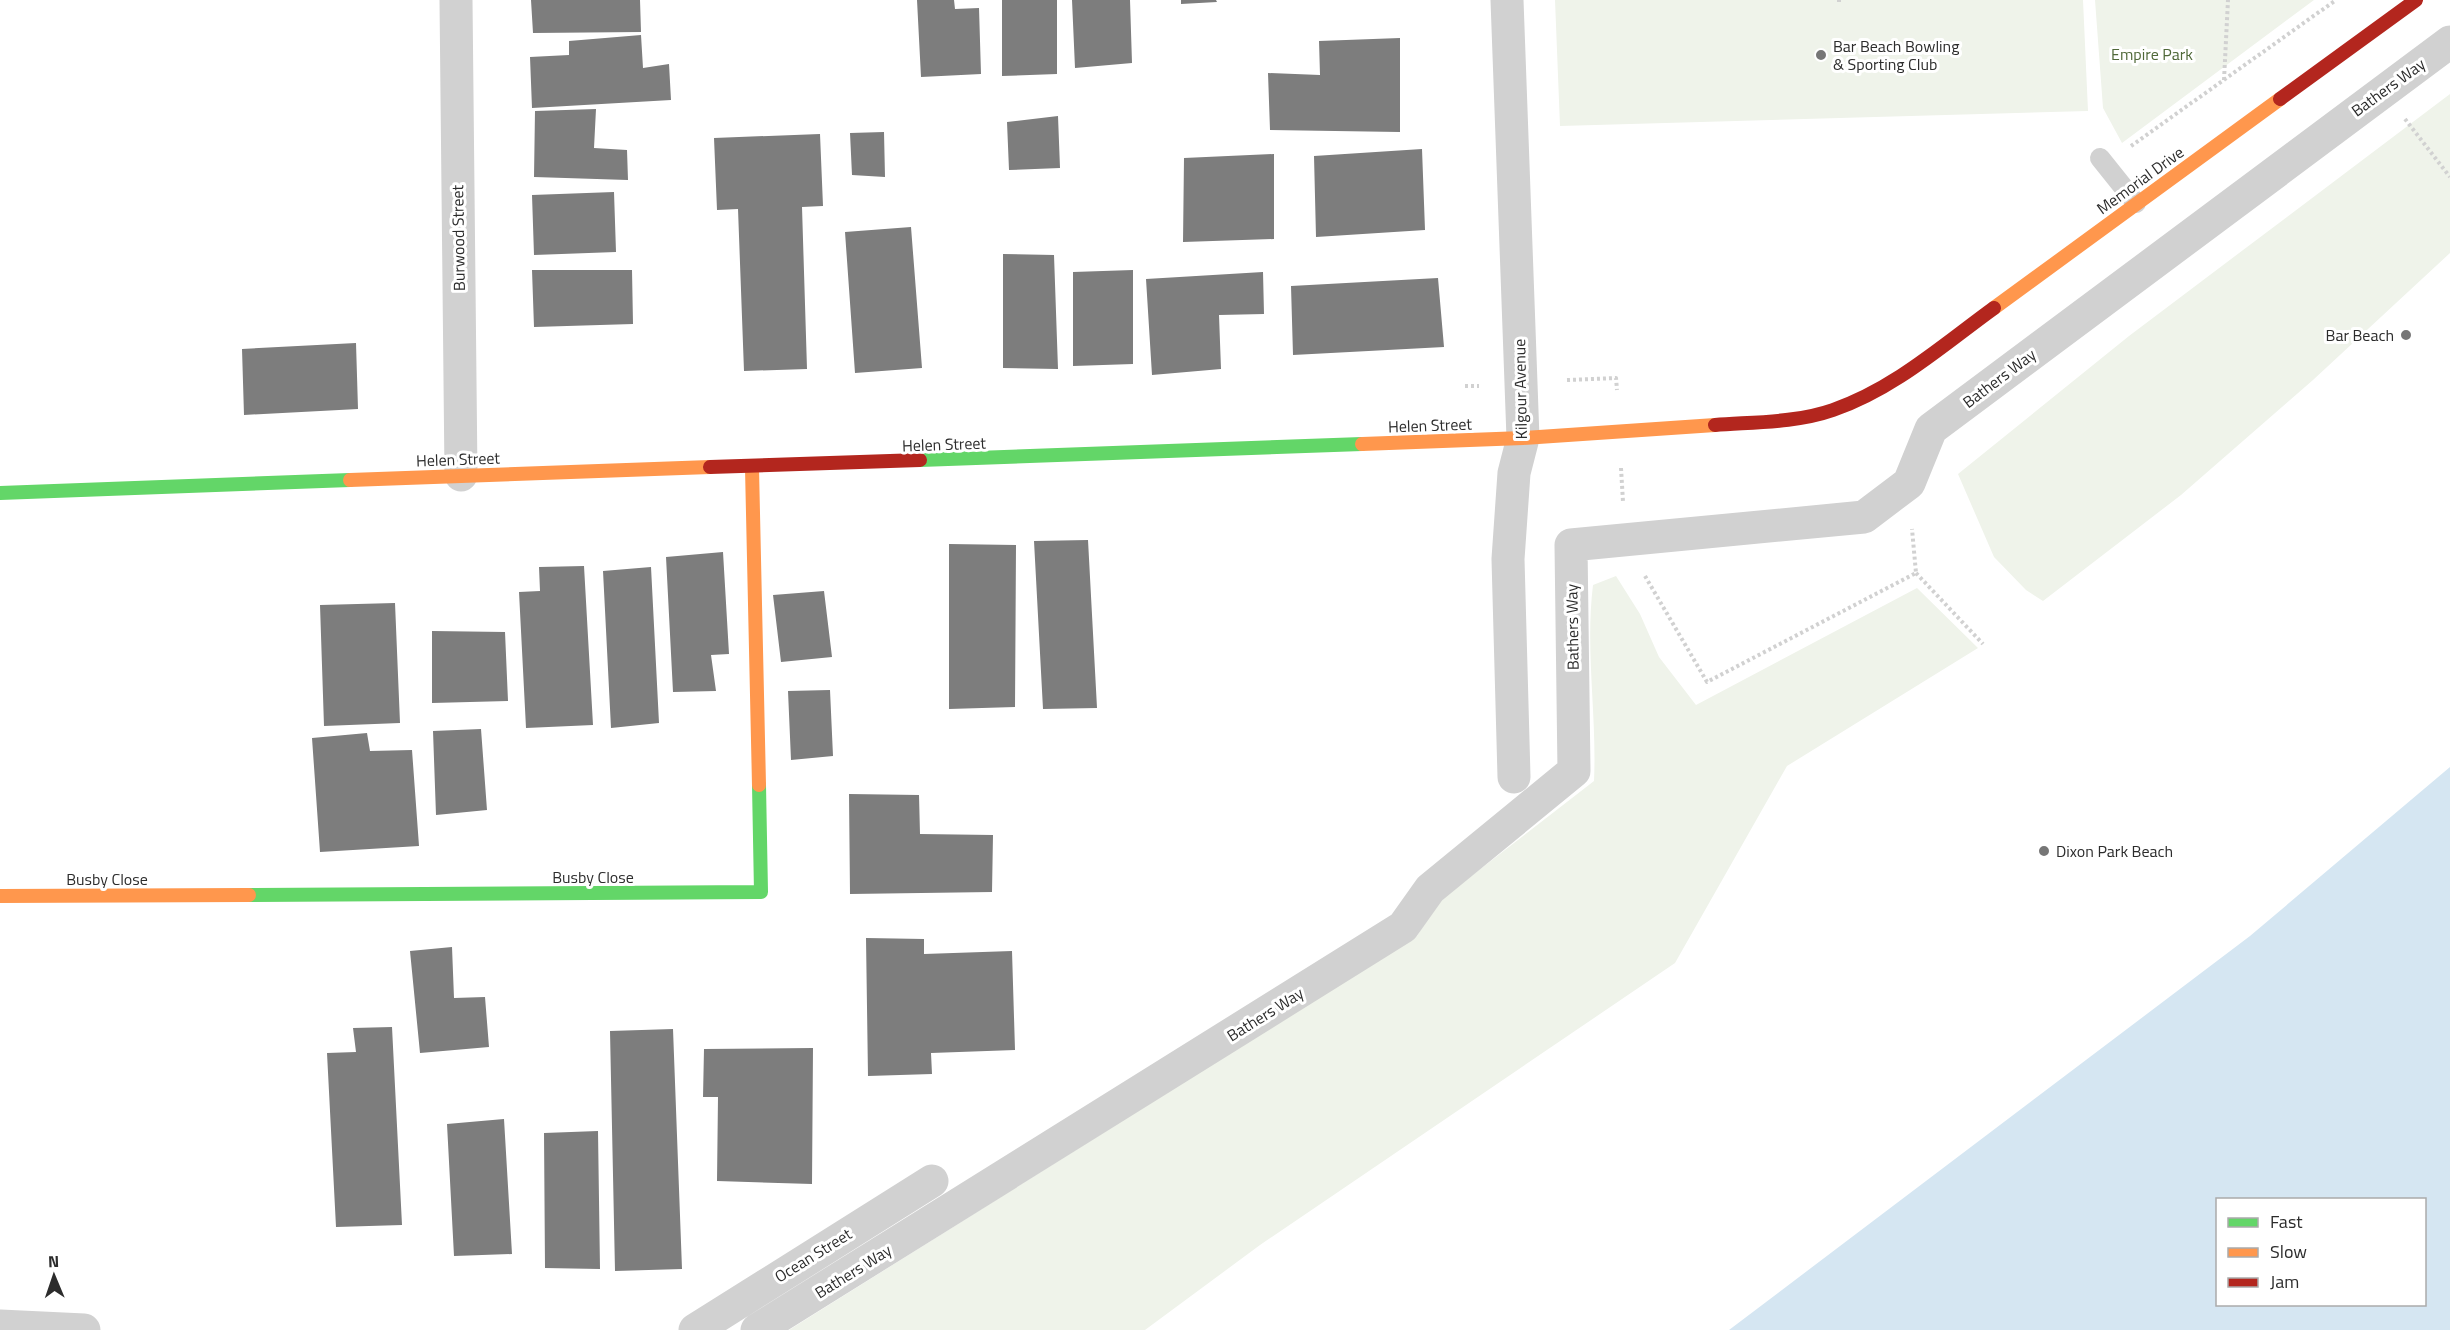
<svg xmlns="http://www.w3.org/2000/svg" width="2450" height="1330" viewBox="0 0 2450 1330" font-family="'Titillium Web',sans-serif">
  <rect width="100%" height="100%" fill="#fff"/>
  <path fill="#eff3ea" d="M1555 0H2083L2088 111 1560 126Z
    M2095 0H2314L2122 143 2103 108Z
    M2450 94V253L2313 380 2181 495 2043 601 2026 590 1994 557 1958 474 2129 336Z
    M1616 576 1640 614 1659 657 1696 705 1917 588 1978 648 1787 766 1675 963 1260 1245 1145 1330H789L1417 936 1439 901 1594 781C1597 715 1585 650 1593 585Z"/>
  <path fill="#d5e6f2" fill-rule="evenodd" d="M2450 767V1330H1729L2250 936ZM2218 1200H2424V1304H2218Z"/>
  <path fill="#7d7d7d" d="M531 0H640L641 32 533 33Z
    M917 0H954L955 9 979 8 981 74 921 77Z
    M1002 0H1057V74L1002 76Z
    M1072 0H1130L1132 63 1075 68Z
    M1181 0H1216L1217 2 1181 4Z
    M641 35 643 68 669 64 671 100 532 108 530 57 569 55V41Z
    M1400 38V132L1270 130 1268 73 1320 75 1319 41Z
    M596 109 594 148 627 150 628 180 534 177 535 111Z
    M1058 116 1060 168 1009 170 1007 122Z
    M884 132 885 177 852 175 850 133Z
    M820 134 823 206 802 207 807 369 744 371 738 209 717 210 714 138Z
    M1422 149 1425 230 1316 237 1314 156Z
    M1274 154V239L1183 242 1184 158Z
    M614 192 616 252 534 255 532 195Z
    M911 227 922 368 855 373 845 232Z
    M1003 254 1054 255 1058 369 1003 368Z
    M532 270H632L633 324 534 327Z
    M1133 270V364L1073 366V272Z
    M1263 272 1264 314 1219 315 1221 369 1152 375 1146 279Z
    M1438 278 1444 347 1293 355 1291 286Z
    M356 343 358 409 244 415 242 349Z
    M1088 540 1097 708 1043 709 1034 541Z
    M949 544 1016 545 1015 707 949 709Z
    M723 552 729 654 711 655 716 691 673 692 666 557Z
    M584 566 593 725 526 728 519 592 540 591 539 567Z
    M651 567 659 723 611 728 603 571Z
    M824 591 832 657 781 662 773 595Z
    M395 603 400 723 324 726 320 605Z
    M432 631 505 632 508 701 432 703Z
    M830 690 833 756 791 760 788 691Z
    M481 729 487 810 436 815 433 731Z
    M367 733 370 751 412 750 419 846 320 852 312 738Z
    M849 794 919 795 920 834 993 835 992 892 850 894Z
    M866 938 924 939V954L1012 951 1015 1050 931 1053 932 1074 868 1076Z
    M452 947 454 998 485 997 489 1047 420 1053 410 951Z
    M392 1027 402 1225 336 1227 327 1053 356 1052 353 1028Z
    M673 1029 682 1269 615 1271 610 1031Z
    M813 1048 812 1184 717 1181 718 1097H703L704 1049Z
    M504 1119 512 1254 454 1256 447 1124Z
    M598 1131 600 1269 545 1268 544 1133Z"/>
  <g fill="none" stroke-linecap="round" stroke-linejoin="round">
    <path stroke="#d1d1d1" stroke-width="4" stroke-dasharray="3 3" stroke-linecap="butt" d="M1839 0V2
      M2224 80 2228 0
      M2405 119 2450 177
      M2131 146 2336 0
      M1567 380 1616 378 1617 390
      M1465 386H1479
      M1621 468 1623 502
      M1916 573 1983 644
      M1645 576 1707 682 1916 573 1912 529"/>
    <path stroke="#d1d1d1" stroke-width="20" d="M2100 158 2136 203"/>
    <path stroke="#d1d1d1" stroke-width="33" d="M456 0 461 475
      M1507 0 1523 438 1514 473 1508 559 1514 777
      M0 1326 84 1330
      M695 1330 932 1181
      M757 1330 1403 927 1430 889 1574 771 1571 545 1864 517 1909 483 1931 429 2450 42"/>
    <path stroke="#63d668" stroke-width="14" d="M920 460 1362 444
      M0 493 350 480
      M249 895 761 892 759 785"/>
    <path stroke="#ff974d" stroke-width="14" d="M1994 308 2280 99
      M1362 444 1523 438 1715 425
      M752 468 759 785
      M350 480 710 467
      M0 896 249 895"/>
    <path stroke="#b3261e" stroke-width="14" d="M2280 99 2416 0
      M1715 425C1753 422 1796 423 1833 410 1894 389 1943 345 1994 308
      M710 467 920 460"/>
  </g>
  <g fill="#767676" stroke="#fff" stroke-width="2">
    <circle cx="1821" cy="55" r="6"/>
    <circle cx="2406" cy="335" r="6"/>
    <circle cx="2044" cy="851" r="6"/>
  </g>
  <g text-anchor="middle" stroke-width="6" stroke-linejoin="round" paint-order="stroke">
    <g font-size="16" fill="#2c2c2c" stroke="#fff" text-anchor="start">
      <text x="1833" y="52">Bar Beach Bowling<tspan x="1833" dy="18">&amp; Sporting Club</tspan></text>
      <text x="2394" y="341" text-anchor="end">Bar Beach</text>
      <text x="2056" y="857">Dixon Park Beach</text>
    </g>
    <g font-size="16" fill="#4f6838" stroke="#fff">
      <text x="2152" y="60">Empire Park</text>
    </g>
    <g font-size="16" fill="#2c2c2c" stroke="#fff">
      <text transform="translate(2388 87) rotate(-36)" y="6">Bathers Way</text>
      <text transform="translate(2140 180) rotate(-36)" y="6">Memorial Drive</text>
      <text transform="translate(458 238) rotate(-91)" y="6">Burwood Street</text>
      <text transform="translate(1999 378) rotate(-37)" y="6">Bathers Way</text>
      <text transform="translate(1520 389) rotate(-91)" y="6">Kilgour Avenue</text>
      <text transform="translate(1430 425) rotate(-2)" y="6">Helen Street</text>
      <text transform="translate(944 444) rotate(-2)" y="6">Helen Street</text>
      <text transform="translate(458 459) rotate(-2)" y="6">Helen Street</text>
      <text transform="translate(1572 627) rotate(-91)" y="6">Bathers Way</text>
      <text x="593" y="883">Busby Close</text>
      <text x="107" y="885">Busby Close</text>
      <text transform="translate(1265 1014) rotate(-32)" y="6">Bathers Way</text>
      <text transform="translate(813 1255) rotate(-32)" y="6">Ocean Street</text>
      <text transform="translate(853 1271) rotate(-32)" y="6">Bathers Way</text>
    </g>
  </g>
  <rect x="2216" y="1198" width="210" height="108" fill="#ffffff" stroke="#ababab" stroke-width="1.5"/>
  <rect x="2228" y="1218" width="30" height="9" fill="#63d668" stroke="#ababab" stroke-width="1.5"/>
  <text x="2270" y="1228" font-size="18" fill="#2c2c2c">Fast</text>
  <rect x="2228" y="1248" width="30" height="9" fill="#ff974d" stroke="#ababab" stroke-width="1.5"/>
  <text x="2270" y="1258" font-size="18" fill="#2c2c2c">Slow</text>
  <rect x="2228" y="1278" width="30" height="9" fill="#b3261e" stroke="#ababab" stroke-width="1.5"/>
  <text x="2270" y="1288" font-size="18" fill="#2c2c2c">Jam</text>
  <g transform="translate(54 1276) rotate(358)" stroke="#ffffff" stroke-width="4.5" paint-order="stroke">
  <path d="M0-4.5L10 22L0 15L-10 22Z" fill="#2c2c2c"/>
  <text y="-9" font-size="16" font-weight="bold" text-anchor="middle" fill="#2c2c2c">N</text>
  </g>
</svg>
